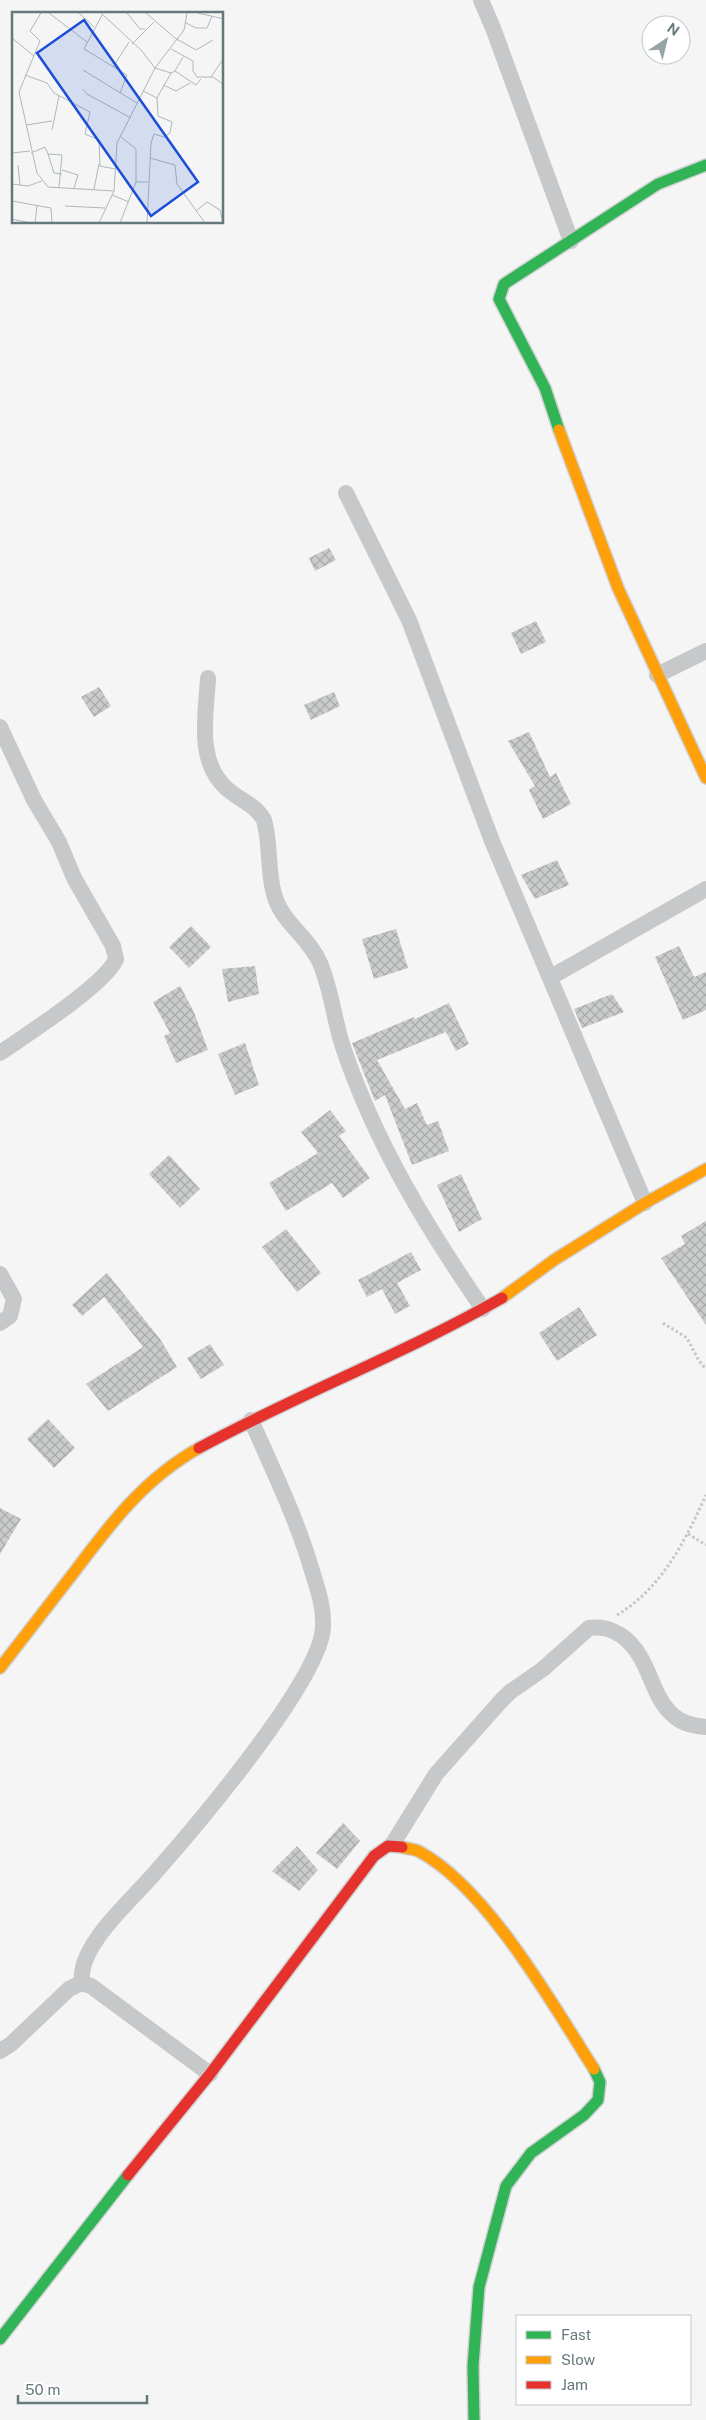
<svg xmlns="http://www.w3.org/2000/svg" width="706" height="2420" viewBox="0 0 706 2420" font-family="'Public Sans',sans-serif">
  <defs>
    <pattern id="building-cross-hatch" width="8" height="8" patternUnits="userSpaceOnUse" patternTransform="scale(1.25)"><rect width="8" height="8" fill="#cacccc"/><path d="M0 0l8 8M0 8l8-8" fill="none" stroke="#a8aaab"/></pattern>
  </defs>
  <rect width="100%" height="100%" fill="#f5f5f5"/>
  <path fill="url(#building-cross-hatch)" d="M329 548 336 560 315 571 309 558Z
    M536 621 546 642 521 654 511 633Z
    M99 687 111 706 94 717 81 697Z
    M334 692 340 706 311 720 304 705Z
    M529 732 550 777 556 773 571 804 543 819 529 790 535 786 508 741Z
    M557 860 569 885 535 899 521 875Z
    M191 926 211 947 189 968 169 947Z
    M396 929 408 968 374 979 362 939Z
    M679 946 694 977 706 972V1010L683 1020 655 957Z
    M255 966 259 994 228 1002 222 969Z
    M180 986 194 1012 208 1050 176 1063 164 1036 170 1033 153 1002Z
    M612 994 624 1012 582 1028 574 1009Z
    M449 1003 469 1044 456 1051 446 1032 377 1060 405 1109 417 1103 427 1125 438 1121 449 1151 412 1165 385 1095 375 1101 352 1043 414 1017 415 1019Z
    M245 1043 259 1085 235 1095 218 1054Z
    M330 1110 346 1131 339 1136 370 1178 343 1198 332 1183 286 1211 269 1183 318 1153 301 1132Z
    M169 1155 200 1189 180 1208 149 1174Z
    M461 1174 482 1219 459 1232 437 1185Z
    M706 1221V1325L661 1258 685 1244 681 1236Z
    M286 1229 321 1273 297 1292 262 1247Z
    M411 1252 421 1270 397 1283 410 1306 395 1314 382 1289 367 1297 358 1280Z
    M107 1273 160 1339 177 1367 108 1411 86 1384 143 1347 104 1297 82 1316 72 1305Z
    M579 1307 597 1335 557 1361 539 1333Z
    M210 1344 224 1365 201 1379 187 1358Z
    M48 1419 75 1448 54 1468 27 1439Z
    M0 1508 21 1519 0 1554Z
    M343 1823 360 1841 337 1869 316 1853Z
    M297 1846 318 1870 299 1891 272 1871Z"/>
  <g fill="none" stroke-linecap="round" stroke-linejoin="round">
    <g stroke="#d0d1d2" stroke-width="14">
      <path id="fast" d="M559 430 545 388 499 299 504 284 658 184 706 165
        M0 2339 128 2175
        M474 2420 473 2366 479 2287 506 2186 531 2153 584 2115 598 2100 600 2082 594 2069"/>
    </g>
    <g stroke="#d0d1d2" stroke-width="14">
      <path id="slow" d="M559 430 618 588 706 778
        M502 1298 554 1260 645 1203 706 1169
        M0 1668C25 1636 50 1603 75 1571 111 1523 145 1478 199 1448
        M402 1847C408 1849 415 1849 420 1852 487 1888 553 2005 594 2069"/>
    </g>
    <g stroke="#d0d1d2" stroke-width="14">
      <path id="jam" d="M199 1448C298 1394 404 1354 502 1298
        M128 2175 210 2074 374 1856 388 1846 402 1847"/>
    </g>
    <path stroke="#c5c6c6" stroke-width="3" stroke-dasharray="2.5 2.5" stroke-linecap="butt" d="M663 1323 687 1338 699 1361 706 1369
      M688 1534 706 1545
      M617 1615C662 1588 685 1541 706 1495"/>
    <path stroke="#c6c8c9" stroke-width="16" d="M481 0 493 28 571 241
      M346 493 409 620 492 841 645 1203
      M657 675 706 651
      M208 678C206 715 196 760 226 788 239 800 255 804 264 820 271 844 267 870 274 894 281 922 309 937 320 963 332 991 334 1022 344 1050 376 1144 427 1228 483 1309
      M0 727 34 800 59 842 74 878 113 946 116 959C106 984 26 1035 0 1053
      M551 977 706 889
      M0 1274 14 1299 10 1316 0 1323
      M392 1845 436 1774 500 1702 510 1692 543 1669 589 1628C602 1626 611 1629 622 1636 651 1657 650 1697 674 1716 683 1724 694 1726 706 1727
      M81 1983C82 1976 82 1968 85 1961 96 1931 132 1899 153 1875 192 1831 321 1680 323 1627 324 1607 318 1590 312 1571 297 1519 273 1470 251 1420
      M0 2051 11 2044 69 1989 81 1983 91 1986 210 2074"/>
    <use href="#fast" stroke="#30b455" stroke-width="11"/>
    <use href="#slow" stroke="#ff9f0a" stroke-width="11"/>
    <use href="#jam" stroke="#e5322d" stroke-width="11"/>
  </g>
  <g transform="translate(12 12)">
    <rect width="211" height="211" fill="#f5f5f5"/>
    <path fill="none" stroke="#aeb8ba" stroke-width="1" d="M29 1 18 19 28 29 7 80 25 161 36 175 102 179M37 1 75 30M67 1 82 15M89 1 130 39 143 56 159 61 163 59 184 73 189 67M115 1 128 17H133M134 1 163 26 184 38 201 28M186 1 212 7M90 3 72 37 115 63 108 81M174 11 184 16H195L200 4M0 26 22 44M120 32 142 10M159 37 181 49V59L185 65H201L212 73M101 55 117 30M71 58 125 91M163 59 171 45M13 63 35 71 42 81 78 100 73 122 87 128 88 154 103 157M199 65 212 46M151 73 164 79 178 71M71 77 75 82 119 106M131 79 145 86 146 104 160 110 158 121 152 125 142 122 139 131 135 211M145 86 159 61M14 113 40 109M40 118 47 84M109 125 124 137V170M0 141 18 139M19 141 33 135 36 142 50 143 47 175M36 142 42 161 50 162M138 146 163 153 165 172 193 211M6 153 8 173M50 158 66 163 62 176M0 172 16 174 30 169M82 177 87 152M100 183 117 190M0 189 39 196 40 211M53 194 93 196M184 199 195 190 208 198 211 211M0 207 19 211M23 211 25 194M87 211 102 179 105 131 143 56 172 18 175 1M108 211 124 170H136"/>
    <path fill="#1d4ed8" fill-opacity="0.15" stroke="#1d4ed8" stroke-width="2.5" d="M72 8 186 170 139 204 25 41Z"/>
    <rect width="211" height="211" fill="none" stroke="#65797c" stroke-width="2.5"/>
  </g>
  <rect x="516" y="2315" width="175" height="90" fill="#ffffff" stroke="#c1c9cb"/>
  <rect x="526" y="2331" width="25" height="8" fill="#30b455" stroke="#c1c9cb"/>
  <text x="561" y="2340" font-size="15" fill="#65797c">Fast</text>
  <rect x="526" y="2356" width="25" height="8" fill="#ff9f0a" stroke="#c1c9cb"/>
  <text x="561" y="2365" font-size="15" fill="#65797c">Slow</text>
  <rect x="526" y="2381" width="25" height="8" fill="#e5322d" stroke="#c1c9cb"/>
  <text x="561" y="2390" font-size="15" fill="#65797c">Jam</text>
  <g transform="translate(666 40) rotate(35)"><circle r="24" fill="#ffffff" stroke="#c1c9cb"/>
  <path d="M0-4L9 19L0 12L-9 19Z" fill="#97a4a6"/>
  <text y="-8" font-size="14" font-weight="bold" text-anchor="middle" fill="#65797c">N</text>
  </g>
  <path d="M18 2395v8h129v-8" fill="none" stroke="#65797c" stroke-width="2.5"/>
  <text x="25" y="2395" font-size="15" fill="#65797c" stroke="#ffffff" stroke-width="4" paint-order="stroke">50 m</text>
</svg>
